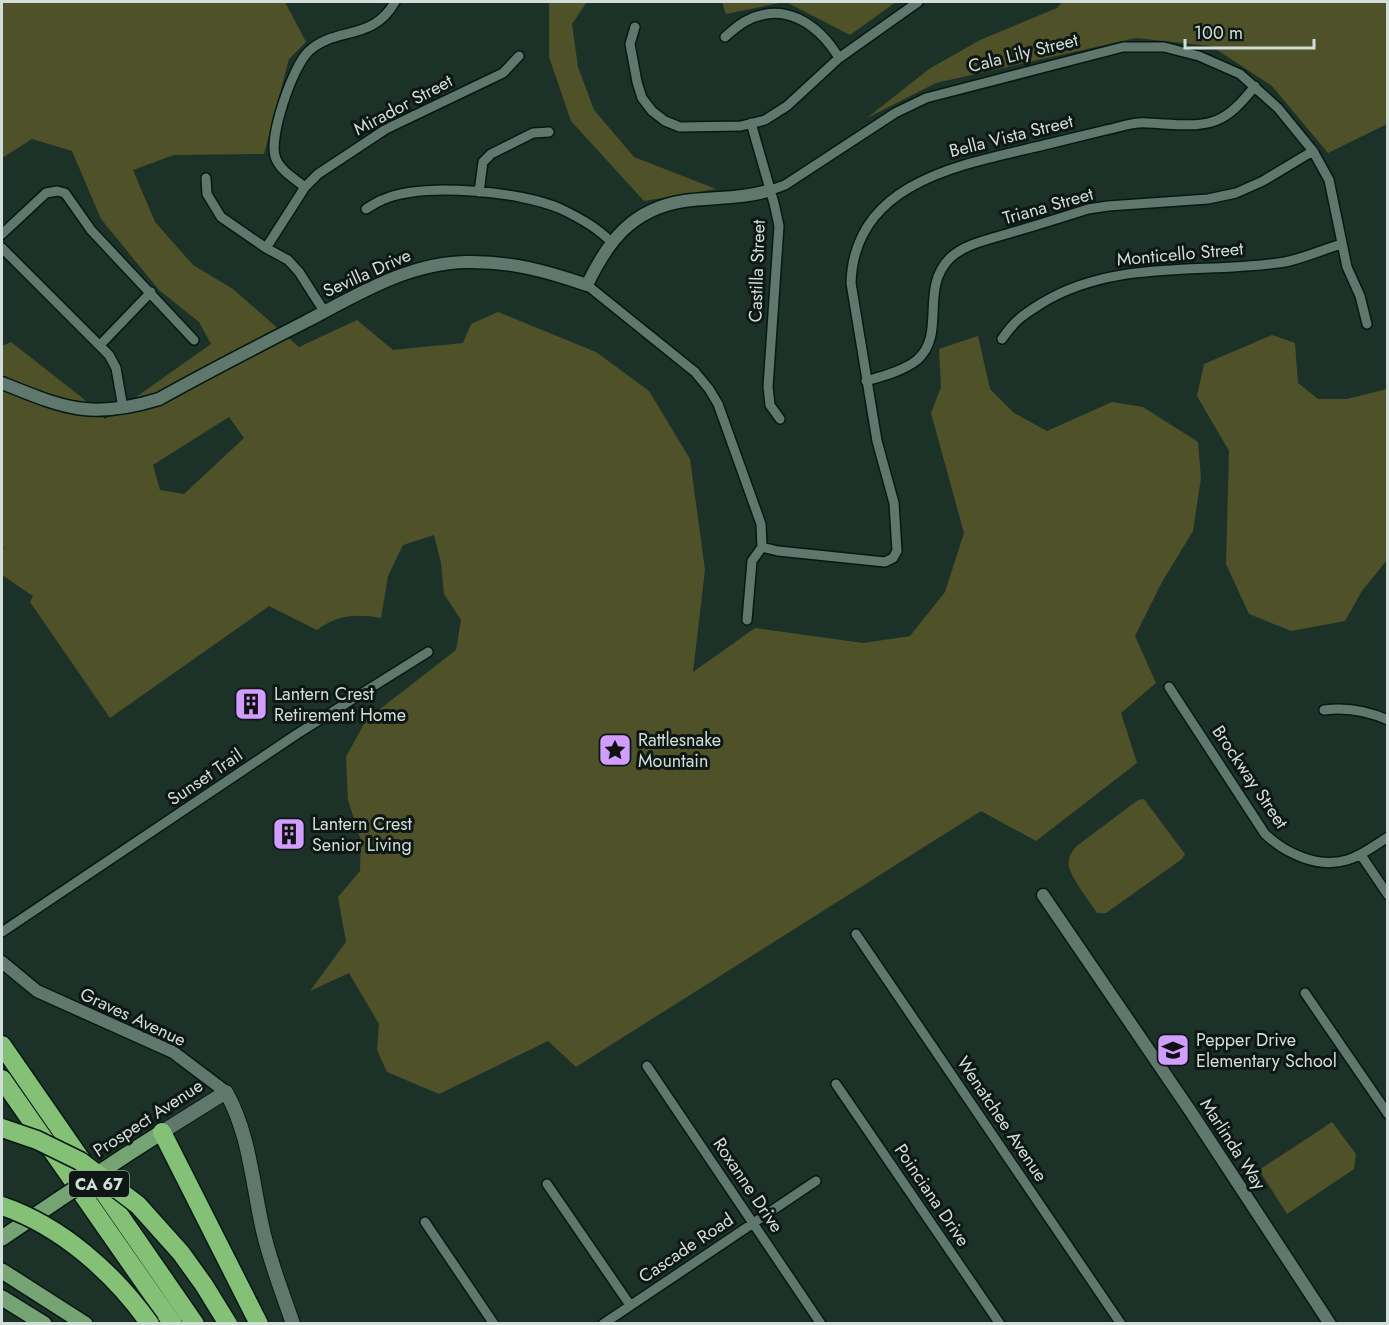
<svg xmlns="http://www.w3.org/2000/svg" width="1389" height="1325" viewBox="0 0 1389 1325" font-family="Jost,sans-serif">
  <rect width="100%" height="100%" fill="#1c3229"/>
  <path fill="#4f5129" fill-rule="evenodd" d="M2 2H285L306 42 289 59 264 154 174 155 133 170 155 222 193 265 233 289 299 347 357 320 393 350 463 343 471 324 498 312 596 352 649 391 690 459 705 570 693 672 755 628 863 643 910 636 945 592 964 533 931 413 941 387 939 349 978 336 990 389 1014 413 1047 431 1112 402 1143 407 1198 442 1201 478 1193 531 1162 582 1135 636 1156 683 1121 713 1137 763 1036 841 981 811 576 1067 548 1041 439 1094 387 1072 377 1050 379 1024 349 973 310 991 346 942 338 897 360 871 361 841 348 800 346 757 366 720 456 650 461 620 444 594 441 563 434 535 403 545 388 576 381 618C356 614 339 614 317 630L269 606 110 718 30 602 33 596 2 575V550L7 546 2 549V346L11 342 80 396 105 419 211 344 199 322 159 290 101 219 72 151 32 139 2 158ZM229 417 244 438 184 494 160 490 153 465Z
    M549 2H587L572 24 578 67 594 110 634 157 716 189 644 201 571 121 549 57Z
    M722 2H784L726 14Z
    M786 2H896L850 35Z
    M1062 2H1387V124L1328 153 1272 86 1211 46 1136 38 936 83 867 118 929 69 980 40 1057 8Z
    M1272 335 1295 343 1298 383 1318 399H1347L1387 389V560L1362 591 1345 621 1291 631 1249 614 1226 564 1229 451 1197 396 1204 364Z
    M1144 799 1185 854 1182 859 1106 913H1097C1089 900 1073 881 1069 867 1067 859 1072 850 1078 845L1138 800Z
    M1332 1122 1356 1154 1354 1169 1287 1214 1259 1170Z"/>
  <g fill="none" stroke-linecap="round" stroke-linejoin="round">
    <g stroke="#041912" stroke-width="12">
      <path id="minor" d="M635 27 630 44 637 82 642 98 652 111 665 121 680 127 741 126 765 120 787 106 839 58 918 2
        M725 37C731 32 737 26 744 22 783 0 818 23 839 58
        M751 123 774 203 779 226 768 387 770 405 780 419
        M206 178 207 194 221 217 266 248 288 260 299 272 324 311
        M305 187C295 179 281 171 276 159 267 140 293 65 309 51 336 26 372 42 395 2
        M771 190 785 185 895 113 926 98 1123 47H1164L1199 56 1240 74 1278 108 1313 151 1329 180 1347 267 1360 296 1367 324
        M479 192 483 162 491 154 533 133 549 132
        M366 209C371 206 377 202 382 200 423 182 521 191 561 209 578 217 598 228 611 242
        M2 234 46 193 57 191 65 193 91 230 194 340
        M2 248 109 355 116 368 123 408
        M266 248 305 187 318 174 386 129 503 73 519 56
        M587 285 695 372 709 389 718 404 761 524 762 547
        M1002 339C1015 320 1023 315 1042 303 1116 258 1204 275 1285 262 1304 258 1324 249 1342 244
        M101 344 151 292
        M866 381C883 376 903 371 917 360 947 334 919 289 950 258 966 243 992 239 1013 232 1038 225 1063 217 1088 209L1108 206 1208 199 1236 193 1263 181 1313 151
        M762 547 778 551 885 562 893 558 897 551 894 503 877 441 851 283C854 180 965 164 1044 145 1065 140 1086 135 1106 130 1116 128 1127 124 1138 123 1146 122 1156 124 1165 124 1212 127 1225 124 1255 86
        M747 620 752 561 762 547
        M1169 687 1265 834C1285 853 1318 869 1347 860 1362 856 1375 845 1388 837
        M1324 710C1345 707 1368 711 1388 720
        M1361 855 1388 895
        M2 932 297 734 428 652
        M856 934 1121 1324
        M1305 993 1388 1114
        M647 1066 821 1324
        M836 1084 1000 1324
        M547 1184 630 1305
        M425 1222 494 1324
        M603 1324 816 1181"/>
    </g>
    <g stroke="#041912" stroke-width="15">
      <path id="tertiary" d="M2 383C64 408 91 420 159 399 207 372 256 347 305 322 355 296 407 263 466 262 510 261 546 271 587 285 608 241 632 209 684 201 713 197 742 199 771 190
        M1043 895 1191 1112 1330 1324
        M2 962 37 991 173 1052 226 1092"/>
    </g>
    <g stroke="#041912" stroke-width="16">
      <path id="secondary" d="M162 1132 226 1092C249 1133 252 1180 262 1226 269 1260 282 1291 293 1324"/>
    </g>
    <g stroke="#041912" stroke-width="18">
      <path id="primary" d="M126 1155 162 1132
        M2 1238 58 1200
        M2 1271 85 1324
        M2 1298 44 1324"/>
    </g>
    <g stroke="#041912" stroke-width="21">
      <path id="motorway" d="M2 1045 195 1324
        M2 1079 173 1324
        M162 1132 259 1324"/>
    </g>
    <use href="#minor" stroke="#60776d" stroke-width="9"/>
    <use href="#tertiary" stroke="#60776d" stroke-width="12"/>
    <use href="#secondary" stroke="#60776d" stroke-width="14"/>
    <use href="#primary" stroke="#76a373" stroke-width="15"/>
    <use href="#motorway" stroke="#85c077" stroke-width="18"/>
    <g stroke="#041912" stroke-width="18" stroke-linecap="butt">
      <path id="primary-bridge" d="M58 1200 126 1155"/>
    </g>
    <g stroke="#041912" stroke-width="21" stroke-linecap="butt">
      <path id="motorway-bridge" d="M2 1128 37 1140 80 1161 138 1205 181 1253 204 1285 228 1324
        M2 1206C61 1226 114 1273 150 1324"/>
    </g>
    <use href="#primary-bridge" stroke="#76a373" stroke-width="15"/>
    <use href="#motorway-bridge" stroke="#85c077" stroke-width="18"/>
  </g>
  <defs>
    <g id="building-square" transform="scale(1.725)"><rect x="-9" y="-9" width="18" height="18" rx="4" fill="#d19dfe" stroke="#0e1713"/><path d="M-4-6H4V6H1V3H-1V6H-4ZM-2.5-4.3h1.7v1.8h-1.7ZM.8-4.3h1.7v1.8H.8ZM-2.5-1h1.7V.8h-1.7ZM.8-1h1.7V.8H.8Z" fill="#111"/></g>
    <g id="sight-square" transform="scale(1.725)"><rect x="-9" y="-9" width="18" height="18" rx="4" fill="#d19dfe" stroke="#0e1713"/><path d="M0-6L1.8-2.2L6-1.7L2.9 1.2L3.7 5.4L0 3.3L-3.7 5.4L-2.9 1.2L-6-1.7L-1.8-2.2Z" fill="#111"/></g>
    <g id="school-square" transform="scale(1.725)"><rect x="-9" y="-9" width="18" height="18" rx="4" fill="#d19dfe" stroke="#0e1713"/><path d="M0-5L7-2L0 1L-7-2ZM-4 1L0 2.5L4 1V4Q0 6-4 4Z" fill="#111"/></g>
  </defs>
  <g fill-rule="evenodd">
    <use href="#building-square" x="251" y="704"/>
    <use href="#sight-square" x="615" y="750"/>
    <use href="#building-square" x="289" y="834"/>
    <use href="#school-square" x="1173" y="1050"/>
  </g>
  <g text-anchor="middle" stroke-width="6" stroke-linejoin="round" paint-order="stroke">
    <rect fill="#0e1713" stroke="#96a29e" stroke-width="1.5" x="69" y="1171" width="60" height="26" rx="4.5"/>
    <g font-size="16" font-weight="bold" fill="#d1ded9">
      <text x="99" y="1190">CA 67</text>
    </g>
    <g font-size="18" fill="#d1ded9" stroke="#0e1713">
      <text transform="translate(1023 53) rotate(-14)" y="6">Cala Lily Street</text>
      <text transform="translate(403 105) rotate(-28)" y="6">Mirador Street</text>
      <text transform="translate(1011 136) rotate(-14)" y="6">Bella Vista Street</text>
      <text transform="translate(1048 206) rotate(-16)" y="6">Triana Street</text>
      <text transform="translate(1180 254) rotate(-5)" y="6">Monticello Street</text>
      <text transform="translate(757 271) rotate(-88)" y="6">Castilla Street</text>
      <text transform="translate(367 273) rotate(-24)" y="6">Sevilla Drive</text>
      <text transform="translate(205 777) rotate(-34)" y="6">Sunset Trail</text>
      <text transform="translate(1250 777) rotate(56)" y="6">Brockway Street</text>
      <text transform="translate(133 1017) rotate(25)" y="6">Graves Avenue</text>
      <text transform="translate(148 1118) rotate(-33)" y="6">Prospect Avenue</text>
      <text transform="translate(1002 1119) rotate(56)" y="6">Wenatchee Avenue</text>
      <text transform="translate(1233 1144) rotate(57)" y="6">Marlinda Way</text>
      <text transform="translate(748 1185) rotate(56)" y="6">Roxanne Drive</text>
      <text transform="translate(932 1195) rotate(56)" y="6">Poinciana Drive</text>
      <text transform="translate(686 1248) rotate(-34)" y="6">Cascade Road</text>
    </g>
    <g font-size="18" fill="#d1ded9" stroke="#0e1713" text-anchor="start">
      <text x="274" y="700">Lantern Crest<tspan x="274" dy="21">Retirement Home</tspan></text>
      <text x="638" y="746">Rattlesnake<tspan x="638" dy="21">Mountain</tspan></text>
      <text x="312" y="830">Lantern Crest<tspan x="312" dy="21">Senior Living</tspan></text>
      <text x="1196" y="1046">Pepper Drive<tspan x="1196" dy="21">Elementary School</tspan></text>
    </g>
  </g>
  <rect width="1389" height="1325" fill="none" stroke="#d1ded9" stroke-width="6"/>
  <path d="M1185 39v9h129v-9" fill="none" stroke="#d1ded9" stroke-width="3"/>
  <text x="1194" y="39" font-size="18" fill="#d1ded9" stroke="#0e1713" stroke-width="4.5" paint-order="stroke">100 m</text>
</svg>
